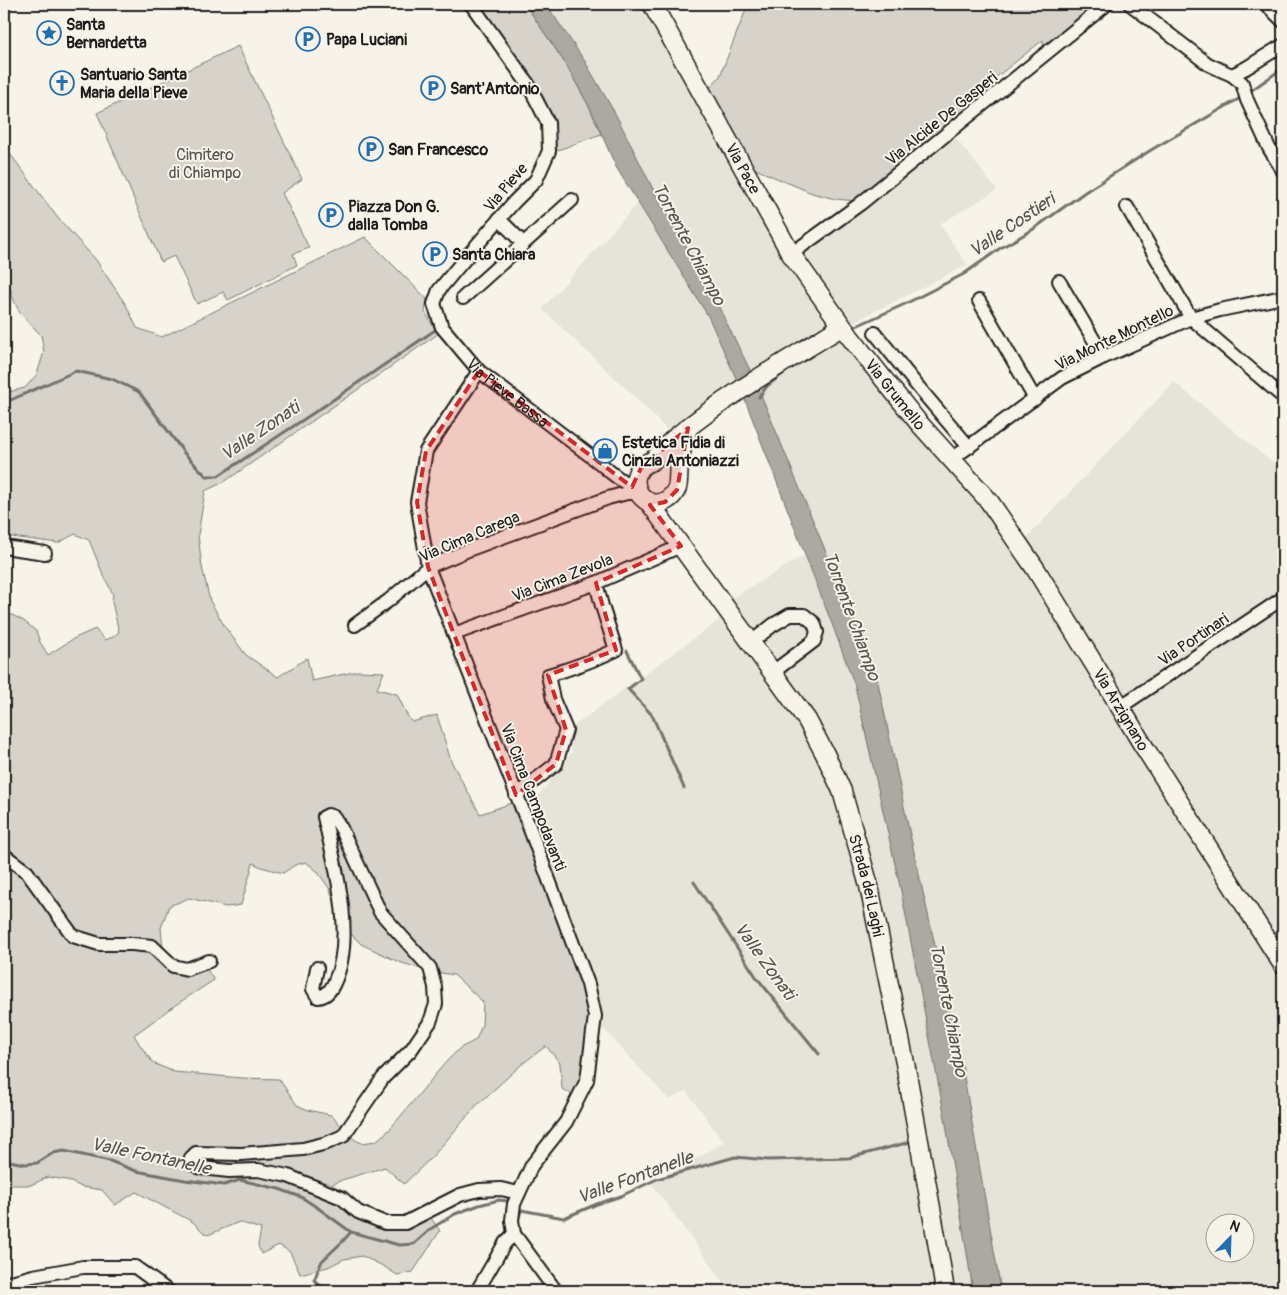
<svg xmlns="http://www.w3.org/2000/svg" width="1287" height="1295" viewBox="0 0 1287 1295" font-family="Pangolin,sans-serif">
  <rect width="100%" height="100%" fill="#f7f3e8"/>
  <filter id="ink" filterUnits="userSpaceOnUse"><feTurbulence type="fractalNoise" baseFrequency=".02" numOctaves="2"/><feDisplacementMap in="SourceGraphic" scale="10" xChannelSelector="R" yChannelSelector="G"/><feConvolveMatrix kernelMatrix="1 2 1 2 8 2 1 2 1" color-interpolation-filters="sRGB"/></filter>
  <g filter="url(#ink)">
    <path fill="#e6e3d9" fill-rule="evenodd" d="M546 4H662L707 91 798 248 947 127 997 190 940 224 967 265 840 329 1020 545 1174 382 1283 471V536L1279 542 1283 545V1291H1001L962 1065 909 830 876 673 754 378 701 271 657 197 616 115 584 60ZM1214 1222H1244V1252H1214Z
      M638 203 708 315 740 387 670 433 633 395 542 309Z
      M805 555 855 686 901 891 945 1118 973 1291H730L652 1184 724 1142 686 1091 669 1100 592 1016 519 817 560 770 572 752 567 731 719 620 716 607Z"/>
    <path fill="#d7d3cb" stroke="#7a7874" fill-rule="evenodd" d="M471 4H525L565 63 590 108 601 134 545 155 542 108Z
      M748 4H1105L1044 55 1043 40 980 90 981 98 867 202 835 199 812 193 748 166 707 91 720 76Z
      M238 46 302 179 282 193 309 248 293 254 297 265 228 300 223 292 197 304 174 256 161 262 97 113Z
      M4 151 11 155 57 217 96 260 126 305 137 328 162 337 365 237 427 299 425 312 438 334 224 482 205 491 198 535 202 567 210 601 225 627 246 655 278 677 307 658 312 681 358 671 384 672 377 689 397 694 409 719 412 722 437 715 451 761 480 814 515 802 588 987 592 1016 579 1098 562 1089 560 1063 546 1046 522 1064 476 1106 434 1155 404 1184 385 1167 342 1180 331 1185 327 1197 360 1219 378 1227 429 1215 440 1231 413 1272 397 1275 383 1266 362 1256 344 1259 328 1267 300 1274 290 1252 279 1245 261 1254 258 1245 261 1229 239 1222 208 1235 202 1231 193 1222 136 1192 115 1205 102 1190 82 1187 66 1180 48 1177 31 1185H4V611L24 621 36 631 40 642 48 655 73 639 95 629 105 640 113 637 119 632 112 602 113 594 102 572 89 540 75 534 58 543 4 536V393L25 388 37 374 44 352 41 335 20 313 14 301 4 269ZM306 862 317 871 329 888 346 929 361 944 399 962 427 971 454 975 483 1002 482 1025 476 1040 460 1048 446 1062 389 1130 376 1141 362 1143 355 1140 331 1115 308 1110 297 1105 279 1079 242 1078 174 1072 153 1063 140 1045 134 1035 174 1006 214 980 204 965 177 973 164 959 161 928 169 906 189 898 226 907 241 905 253 863 261 867 283 873 295 865Z"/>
    <path fill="#aca9a2" stroke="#72716c" d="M525 4H546L584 60 616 115 657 197 701 271 754 378 876 673 909 830 962 1065 1001 1291H973L945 1118 901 891 855 686 832 624 740 387 708 316 616 167 590 108 565 63Z"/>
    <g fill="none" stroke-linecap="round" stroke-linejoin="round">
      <path stroke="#72716c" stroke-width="3" d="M1249 92 1283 68
        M852 328 905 304 964 274 999 249 1032 230 1085 192 1151 150 1242 97
        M759 397 767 386 785 372
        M4 403 76 371 112 379 139 392 185 454 206 476H218L327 404 438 328
        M627 651 641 679 628 689 652 715 684 788
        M694 882 757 978 819 1054
        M4 1160 25 1164 37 1163 53 1153 64 1151 110 1161 136 1171 185 1180 224 1185 240 1180 279 1189 301 1197 318 1208 351 1232 399 1245 414 1244 432 1228 455 1214 479 1205 499 1200 508 1201
        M518 1208 521 1210 564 1218 597 1204 621 1196 657 1179 735 1157 768 1160 849 1158 910 1142
        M518 1221 521 1210
        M322 1291V1287L314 1280 322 1261 342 1242 351 1232"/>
      <g stroke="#1c1c1c" stroke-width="16">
        <g id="street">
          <path id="s1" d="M471 4 528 84 548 123 549 151 536 180 514 202 458 267 439 290 434 304 442 327 479 371 601 464C612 474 623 483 637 489"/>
          <path d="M1130 4 1208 64 1225 72 1232 75 1242 83 1247 100 1269 148 1283 171"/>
          <path d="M1266 4 1283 21"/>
          <path d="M1232 75 1246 68 1283 45"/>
          <path d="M1127 207 1191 318 1283 397"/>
          <path d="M499 219 523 243"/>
          <path d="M791 254 860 204 1107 4"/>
          <path d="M1059 281 1104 357"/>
          <path d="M463 298 572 200"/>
          <path d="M979 301 1035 399"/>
          <path d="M875 333 919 388 969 447"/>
          <path d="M479 371 426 451 417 502 428 567 528 824 588 984 595 1016 587 1080 566 1122 532 1165 514 1204 512 1220 514 1234 556 1291"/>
          <path d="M952 459 1062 378 1104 357 1191 318 1220 310 1283 297"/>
          <path d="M4 547 45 553"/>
          <path d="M355 625 388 601 428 567 473 548 608 498 627 493H638"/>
          <path d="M454 634 596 583 681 546"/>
          <path d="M750 643 773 625 790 615H804L814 623 817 632 814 641 773 672"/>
          <path d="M1120 707 1283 598"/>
          <path d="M516 795 556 764 566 730 553 699 548 675C571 669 594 660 616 650L602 606 596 583"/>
          <path d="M4 855 27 872 73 936 99 944H132L152 946 173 966 187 969 209 961"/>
          <path d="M317 968 313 989 318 997C327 996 331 990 334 983 356 938 335 864 324 817L328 815 334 817 341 828 380 912 430 968 435 987 436 1004 430 1022 411 1050 383 1078 343 1136 327 1143 303 1149 241 1154 196 1153 191 1158 193 1164 201 1168 229 1171 258 1170 288 1176 342 1198 358 1212 385 1223H405L460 1195 479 1190 501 1189 519 1193"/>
          <path d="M4 1284 33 1276 83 1267H135L168 1291"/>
          <path d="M477 1291 505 1243 514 1234"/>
        </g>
      </g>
      <g stroke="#1c1c1c" stroke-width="21">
        <g id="secondary">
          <path id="s2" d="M652 4 688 68 791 254 850 337 918 422 989 501 1035 568 1110 690 1141 742 1283 965"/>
          <path d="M688 428C685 439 681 450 679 461 678 470 679 480 677 488 675 493 672 497 667 500 642 516 619 472 652 461 660 454 667 444 676 437 727 395 785 362 841 327"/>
          <path id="s3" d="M649 502 807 720 825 754 842 791 869 886 906 1068 939 1253 945 1291"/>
        </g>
      </g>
      <use href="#street" stroke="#f7f3e8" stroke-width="12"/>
      <use href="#secondary" stroke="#f7f3e8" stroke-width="18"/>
    </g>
  </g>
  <path fill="#d62828" fill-opacity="0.2" stroke="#d62828" stroke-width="4" stroke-dasharray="10 6" stroke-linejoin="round" d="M479 371 632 487 641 468 688 428 677 490 665 502 650 505 681 546 596 583 616 650 548 675 566 730 556 764 516 795 428 567 417 502 426 451Z"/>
  <defs>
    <g id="sight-ring" transform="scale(1.25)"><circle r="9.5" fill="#f7f3e8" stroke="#1f6fb2" stroke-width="1.5"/><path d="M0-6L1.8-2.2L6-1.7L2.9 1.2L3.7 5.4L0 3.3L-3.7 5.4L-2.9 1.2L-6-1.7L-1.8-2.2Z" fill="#1f6fb2"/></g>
    <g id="parking-ring" transform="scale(1.25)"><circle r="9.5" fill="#f7f3e8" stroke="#1f6fb2" stroke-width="1.5"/><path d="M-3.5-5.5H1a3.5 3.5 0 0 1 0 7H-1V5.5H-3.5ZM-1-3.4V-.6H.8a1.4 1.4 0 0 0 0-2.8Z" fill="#1f6fb2"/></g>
    <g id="church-ring" transform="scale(1.25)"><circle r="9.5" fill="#f7f3e8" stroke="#1f6fb2" stroke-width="1.5"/><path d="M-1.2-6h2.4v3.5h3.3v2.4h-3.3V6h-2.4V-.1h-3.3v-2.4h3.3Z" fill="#1f6fb2"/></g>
    <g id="shop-ring" transform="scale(1.25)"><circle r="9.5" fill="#f7f3e8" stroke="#1f6fb2" stroke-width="1.5"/><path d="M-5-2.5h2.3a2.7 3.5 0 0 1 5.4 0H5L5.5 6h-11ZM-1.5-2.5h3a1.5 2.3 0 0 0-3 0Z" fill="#1f6fb2"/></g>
  </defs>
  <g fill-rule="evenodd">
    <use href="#sight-ring" x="49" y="33"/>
    <use href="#parking-ring" x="308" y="39"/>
    <use href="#church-ring" x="62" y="83"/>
    <use href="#parking-ring" x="433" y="88"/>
    <use href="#parking-ring" x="371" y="149"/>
    <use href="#parking-ring" x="331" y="215"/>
    <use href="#parking-ring" x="435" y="254"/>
    <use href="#shop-ring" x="605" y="451"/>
  </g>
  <g text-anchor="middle" stroke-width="4" stroke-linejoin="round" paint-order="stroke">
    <g font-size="16" font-weight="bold" fill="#1c1c1c" stroke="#f7f3e8" text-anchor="start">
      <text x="66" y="30">Santa<tspan x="66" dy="18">Bernardetta</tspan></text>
      <text x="326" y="45">Papa Luciani</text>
      <text x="80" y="80">Santuario Santa<tspan x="80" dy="18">Maria della Pieve</tspan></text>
      <text x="450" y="94">Sant'Antonio</text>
      <text x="388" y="155">San Francesco</text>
      <text x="348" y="212">Piazza Don G.<tspan x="348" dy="18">dalla Tomba</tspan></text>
      <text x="452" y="260">Santa Chiara</text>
      <text x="622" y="448">Estetica Fidia di<tspan x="622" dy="18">Cinzia Antoniazzi</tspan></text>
    </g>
    <g font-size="16" fill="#1c1c1c" stroke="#f7f3e8">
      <text transform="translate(941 118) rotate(-39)" y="6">Via Alcide De Gasperi</text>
      <text dy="6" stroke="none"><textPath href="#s2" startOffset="188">Via Pace</textPath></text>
      <text transform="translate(505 187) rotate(-50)" y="6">Via Pieve</text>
      <text transform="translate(1114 337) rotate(-26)" y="6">Via Monte Montello</text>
      <text dy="6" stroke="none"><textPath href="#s1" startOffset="481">Via Pieve Bassa</textPath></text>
      <text dy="6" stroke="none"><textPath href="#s2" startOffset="461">Via Grumello</textPath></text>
      <text transform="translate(469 536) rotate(-23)" y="6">Via Cima Carega</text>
      <text transform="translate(562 577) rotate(-21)" y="6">Via Cima Zevola</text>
      <text transform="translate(1193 639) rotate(-34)" y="6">Via Portinari</text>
      <text dy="6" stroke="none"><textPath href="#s2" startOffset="850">Via Arzignano</textPath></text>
      <text transform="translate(534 797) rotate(69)" y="6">Via Cima Campodavanti</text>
      <text dy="6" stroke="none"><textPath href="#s3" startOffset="446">Strada dei Laghi</textPath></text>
    </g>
    <g font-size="16" fill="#545351" stroke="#f7f3e8">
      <text x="205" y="160">Cimitero<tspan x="205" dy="18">di Chiampo</tspan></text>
    </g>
    <g font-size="18" font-style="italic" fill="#565452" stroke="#f7f3e8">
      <text transform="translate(1012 225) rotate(-34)" y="6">Valle Costieri</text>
      <text transform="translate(689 244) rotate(62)" y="6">Torrente Chiampo</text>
      <text transform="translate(260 431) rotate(-34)" y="6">Valle Zonati</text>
      <text transform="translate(852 616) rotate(70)" y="6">Torrente Chiampo</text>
      <text transform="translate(765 961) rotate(54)" y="6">Valle Zonati</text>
      <text transform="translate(949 1010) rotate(79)" y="6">Torrente Chiampo</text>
      <text transform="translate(151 1156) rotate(12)" y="6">Valle Fontanelle</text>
      <text transform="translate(635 1177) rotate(-20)" y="6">Valle Fontanelle</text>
    </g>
  </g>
  <rect width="1287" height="1295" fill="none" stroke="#f7f3e8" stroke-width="20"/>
  <rect x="10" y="10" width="1267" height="1275" fill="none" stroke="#1c1c1c" stroke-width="2" filter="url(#ink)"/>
  <g transform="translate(1230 1238) rotate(23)"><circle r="24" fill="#f7f3e8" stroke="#9f9d96"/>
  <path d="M0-4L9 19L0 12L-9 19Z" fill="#1f6fb2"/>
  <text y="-8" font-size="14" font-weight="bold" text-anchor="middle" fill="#1c1c1c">N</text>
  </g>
</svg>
